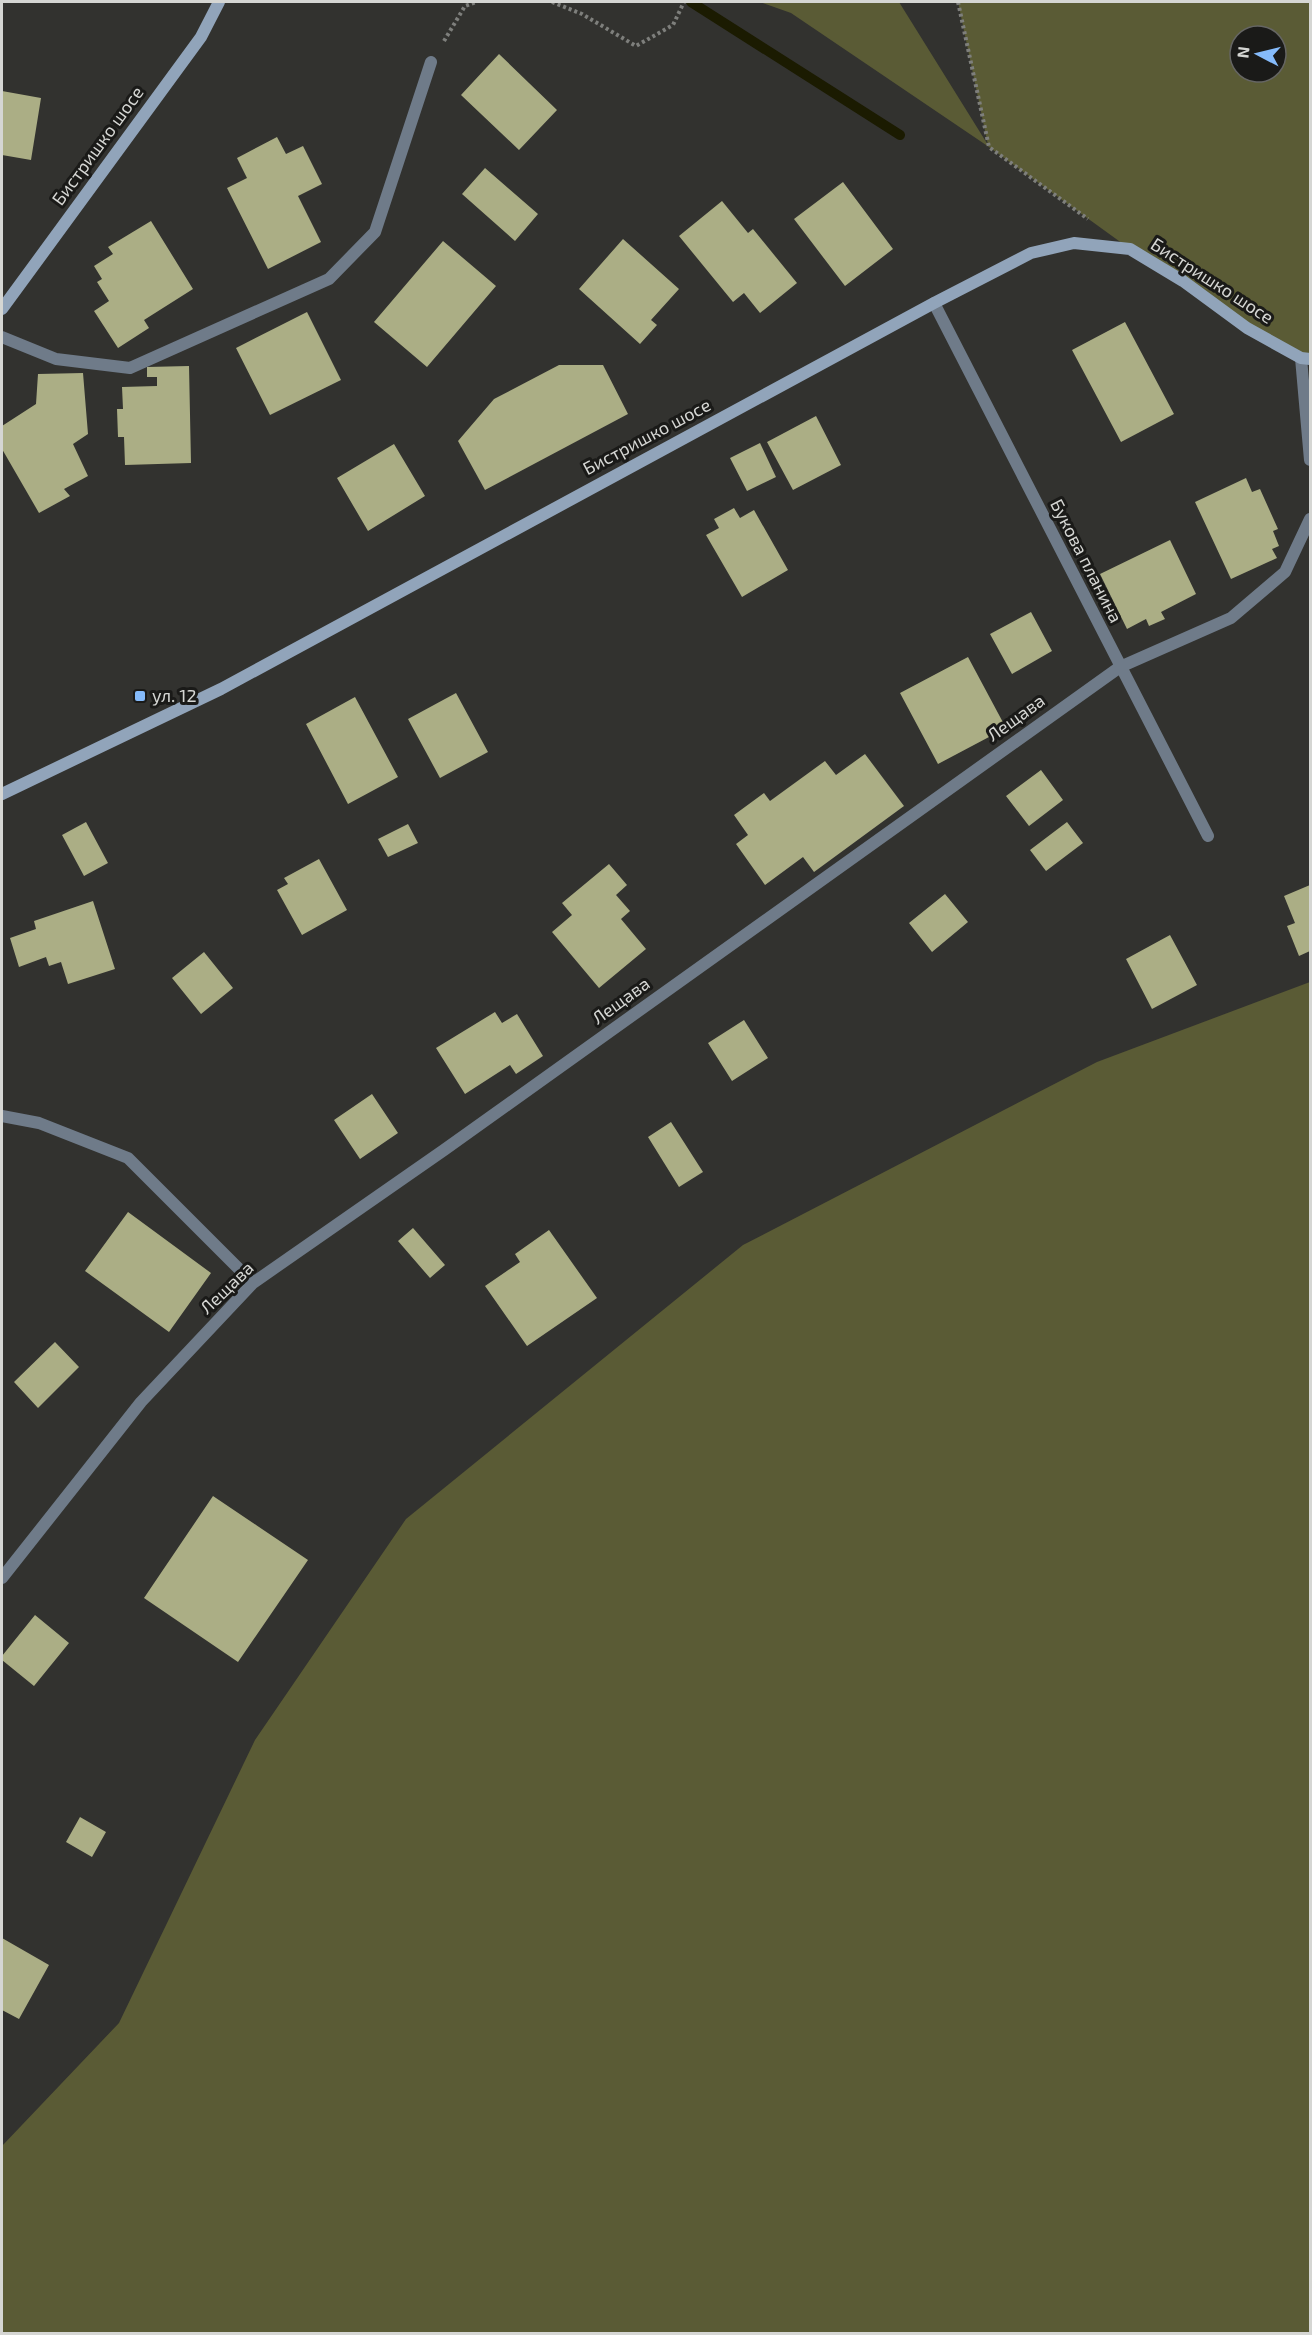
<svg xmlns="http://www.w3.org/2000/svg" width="1312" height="2335" viewBox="0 0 1312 2335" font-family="'Exo 2',sans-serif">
  <rect width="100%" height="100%" fill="#32322f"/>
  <path fill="#5a5b35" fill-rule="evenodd" d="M760 2H899L988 145 958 2H1310V359L1301 358 1130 249 989 147 791 13ZM1240 36H1276V72H1240Z
    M1310 982V2333H2V2146L119 2023 255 1740 406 1519 743 1245 1097 1062Z"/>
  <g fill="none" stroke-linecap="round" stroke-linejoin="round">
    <path stroke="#1b1b01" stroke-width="10" d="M691 2 900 135"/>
  </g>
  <path fill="#abae85" d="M499 54 557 110 519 150 461 95Z
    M2 91 41 98 31 160 2 155Z
    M277 137 286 154 303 146 322 184 298 196 321 242 268 269 227 188 247 178 237 158Z
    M485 168 538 214 515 241 462 194Z
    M843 182 893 249 845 286 794 219Z
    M722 201 748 233 753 229 797 283 760 313 744 293 733 302 679 236Z
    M151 221 193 289 144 320 149 328 118 348 94 311 109 301 97 282 102 279 94 266 113 254 108 247Z
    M623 239 679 289 651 320 657 325 640 344 579 289Z
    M443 241 496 286 427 367 374 322Z
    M307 312 341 380 270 415 236 348Z
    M1125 322 1174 414 1121 442 1072 350Z
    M559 365H603L628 414 485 490 458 441 494 399Z
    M189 366 191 463 125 465 124 437H118L117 409H123L122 387 157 386V377H147V367Z
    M83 373 88 434 73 444 88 476 64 489 70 496 39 513 2 449V426L36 404 38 374Z
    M816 416 841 465 793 490 767 442Z
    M760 443 776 477 747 491 730 458Z
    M394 444 425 496 368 531 337 478Z
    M1246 478 1252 492 1260 489 1278 529 1273 531 1279 546 1272 549 1277 558 1231 579 1195 502Z
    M734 508 740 518 754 510 788 570 742 597 706 535 719 528 714 519Z
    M1170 540 1196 594 1161 612 1165 619 1149 626 1146 619 1127 629 1100 574Z
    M1031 612 1052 651 1012 674 990 634Z
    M968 657 1006 728 938 764 900 693Z
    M456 693 488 752 440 778 408 719Z
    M355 697 398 777 348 804 306 724Z
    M865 754 904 806 814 872 803 857 765 885 736 844 748 835 734 815 764 793 770 801 825 761 836 775Z
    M1041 770 1063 800 1029 826 1006 796Z
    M86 822 108 863 84 876 62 835Z
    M1067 822 1083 843 1046 871 1030 850Z
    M408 824 418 843 388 857 378 839Z
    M319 859 347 910 302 935 277 890 288 884 284 878Z
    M609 864 627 885 616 895 630 911 621 919 646 949 599 988 552 932 572 915 562 903Z
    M1310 885V951L1299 956 1287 926 1295 923 1284 896Z
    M945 894 968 922 932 952 909 923Z
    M93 901 115 969 68 984 61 962 49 966 46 957 19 967 10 938 36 929 34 921Z
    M1170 935 1197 985 1152 1009 1126 959Z
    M204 952 233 988 201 1014 172 978Z
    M495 1012 502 1023 517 1014 543 1056 516 1074 510 1065 465 1094 436 1048Z
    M744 1020 768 1058 732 1081 708 1043Z
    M372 1094 398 1133 360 1159 334 1120Z
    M671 1122 703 1172 679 1187 648 1137Z
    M128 1212 211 1273 169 1332 85 1271Z
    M413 1228 445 1265 430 1278 398 1241Z
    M549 1230 597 1298 527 1346 485 1286 520 1262 515 1254Z
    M55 1342 79 1367 38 1408 14 1382Z
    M213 1496 308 1560 238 1662 144 1598Z
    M35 1615 69 1643 34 1686 2 1660V1656Z
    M80 1817 106 1832 92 1857 66 1842Z
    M2 1938 49 1965 19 2019 2 2010Z"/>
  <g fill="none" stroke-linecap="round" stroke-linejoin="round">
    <path stroke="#7e7f7c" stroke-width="4" stroke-dasharray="3 3" stroke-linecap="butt" d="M552 2 582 14 636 46 673 25 684 2
      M958 2 989 147 1088 219
      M444 41 465 6 476 2"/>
    <path stroke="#6f7b89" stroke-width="12" d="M2 337 56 359 130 368 329 279 375 232 431 62"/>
    <path stroke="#6f7b89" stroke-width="12" d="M934 303 1208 836
      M1301 358 1310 460
      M2 1116 39 1123 128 1158 253 1283
      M2 1578 141 1402 253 1283 444 1150 1120 667 1231 618 1285 572 1310 519"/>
    <path stroke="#91a4ba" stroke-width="12" d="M2 309 201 37 219 2
      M2 794 221 689 934 303 1031 253 1074 243 1130 249 1183 281 1247 328 1301 358 1310 359"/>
  </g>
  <rect fill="#85bbfb" stroke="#1a1a18" stroke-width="2" x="134" y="690" width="12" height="12" rx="3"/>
  <g text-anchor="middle" stroke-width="6" stroke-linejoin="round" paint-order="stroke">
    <g font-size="18" fill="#d5d6d3" stroke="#1a1a18">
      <text transform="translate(98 146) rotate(-54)" y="6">Бистришко шосе</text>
      <text transform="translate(1212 281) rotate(33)" y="6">Бистришко шосе</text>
      <text transform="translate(647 437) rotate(-28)" y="6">Бистришко шосе</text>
      <text transform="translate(1086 561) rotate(63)" y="6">Букова планина</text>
      <text transform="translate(1016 718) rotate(-36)" y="6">Лещава</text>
      <text transform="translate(621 1001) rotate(-36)" y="6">Лещава</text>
      <text transform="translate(227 1288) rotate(-44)" y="6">Лещава</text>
    </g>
    <g font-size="18" fill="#d5d6d3" stroke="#1a1a18" text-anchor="start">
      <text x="152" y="702">ул. 12</text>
    </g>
  </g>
  <rect width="1312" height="2335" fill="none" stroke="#d5d6d3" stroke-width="6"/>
  <g transform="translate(1258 54) rotate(277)"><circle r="28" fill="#1a1a18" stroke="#656563" stroke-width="1.5"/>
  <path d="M0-4.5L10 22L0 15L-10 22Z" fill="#85bbfb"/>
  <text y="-9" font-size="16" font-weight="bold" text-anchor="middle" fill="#d5d6d3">N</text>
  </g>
</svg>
